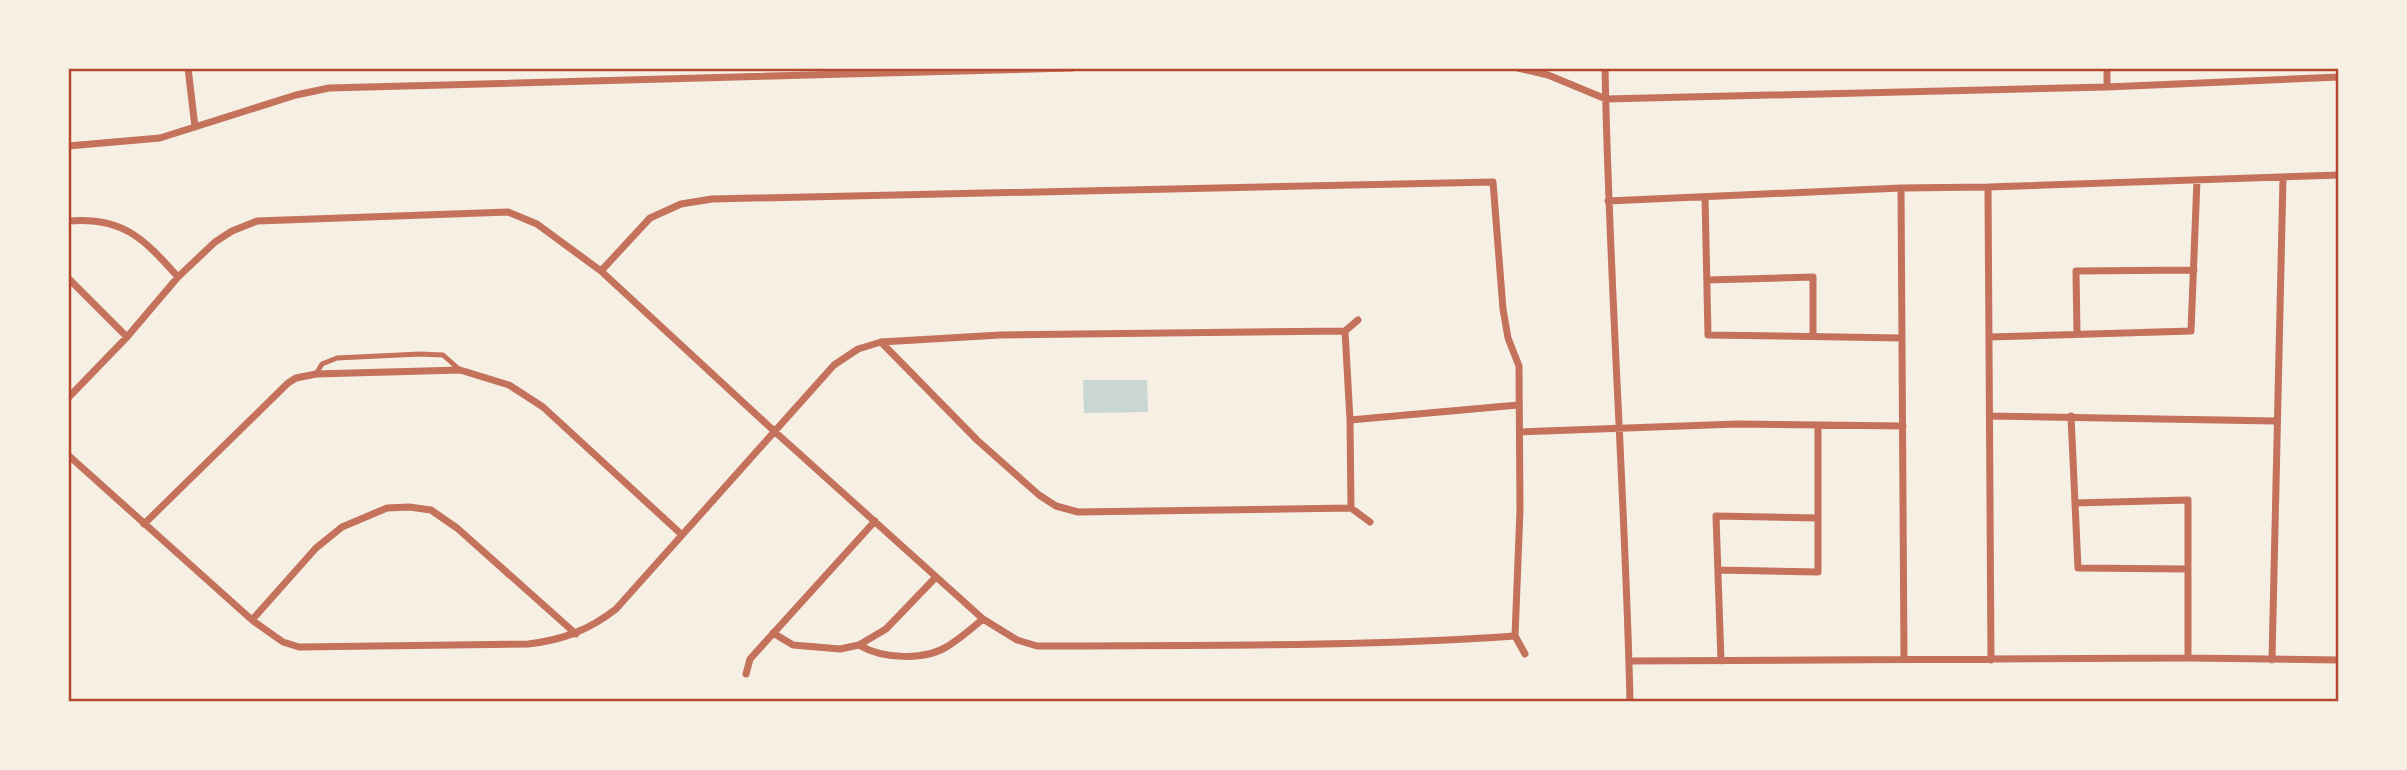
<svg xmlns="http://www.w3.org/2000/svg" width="2407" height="770" viewBox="0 0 2407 770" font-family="'DM Sans',sans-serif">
  <rect width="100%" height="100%" fill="#f6efe4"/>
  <path fill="#c9d6d2" d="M1083 380H1147L1148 412 1084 413Z"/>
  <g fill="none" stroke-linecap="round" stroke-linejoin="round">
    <path stroke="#c5725c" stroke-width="5" d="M316 374 322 364 337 358 420 354 443 355 460 370"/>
    <path stroke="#c5725c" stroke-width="7" d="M188 68 195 127
      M1518 68 1548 75 1606 99 2107 87 2339 77
      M1605 68C1609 279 1625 490 1630 701
      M2107 68V87
      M68 146 160 138 296 95 329 88 1072 68
      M1988 187 1991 660
      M1901 188 1904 660
      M1705 197 1708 335 1902 338
      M1608 201 1901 188 1988 187 2339 175
      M68 221C123 216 144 239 178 277
      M601 271 650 218 681 204 712 199 1493 182 1503 309 1508 338 1519 366 1520 510 1515 636 1525 654
      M68 278 127 337
      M1707 280 1813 277V335
      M1345 331 1350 420 1351 508
      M2077 334 2076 271 2194 270
      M1989 337 2191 331 2197 180
      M881 342 977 440 1039 495 1056 506 1078 512 1351 508 1370 522
      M68 398 127 337 178 277 215 242 232 231 257 221 508 212 537 224 601 271 773 430 983 619 1017 640 1037 646C1197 645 1356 647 1515 636
      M1990 416 2276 421
      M2071 416 2078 568 2188 569
      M1350 420 1518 405
      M1520 432 1737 424 1903 426
      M68 455 252 620 283 642 299 647 528 644C563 640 589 630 616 609L834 365 858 349 881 342 1000 335 1345 331 1358 320
      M2075 503 2188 500V658
      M144 524 288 383 296 378 316 374 460 370 509 385 543 407 681 534
      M1718 570 1818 572V425
      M252 620 316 548 342 527 387 508 409 507 431 510 457 528 576 634
      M773 633 793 645 840 649 859 645 886 629 936 577
      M859 645C882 659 925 661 948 646 961 638 972 628 983 619
      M2272 660 2283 178
      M1629 661 2188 658 2339 660
      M1721 661 1716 516 1818 518
      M746 674 750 659 875 521"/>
  </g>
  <rect width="2407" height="770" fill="none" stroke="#f6efe4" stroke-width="140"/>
  <rect x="70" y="70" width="2267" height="630" fill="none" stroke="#b5482f" stroke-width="2.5"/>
</svg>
